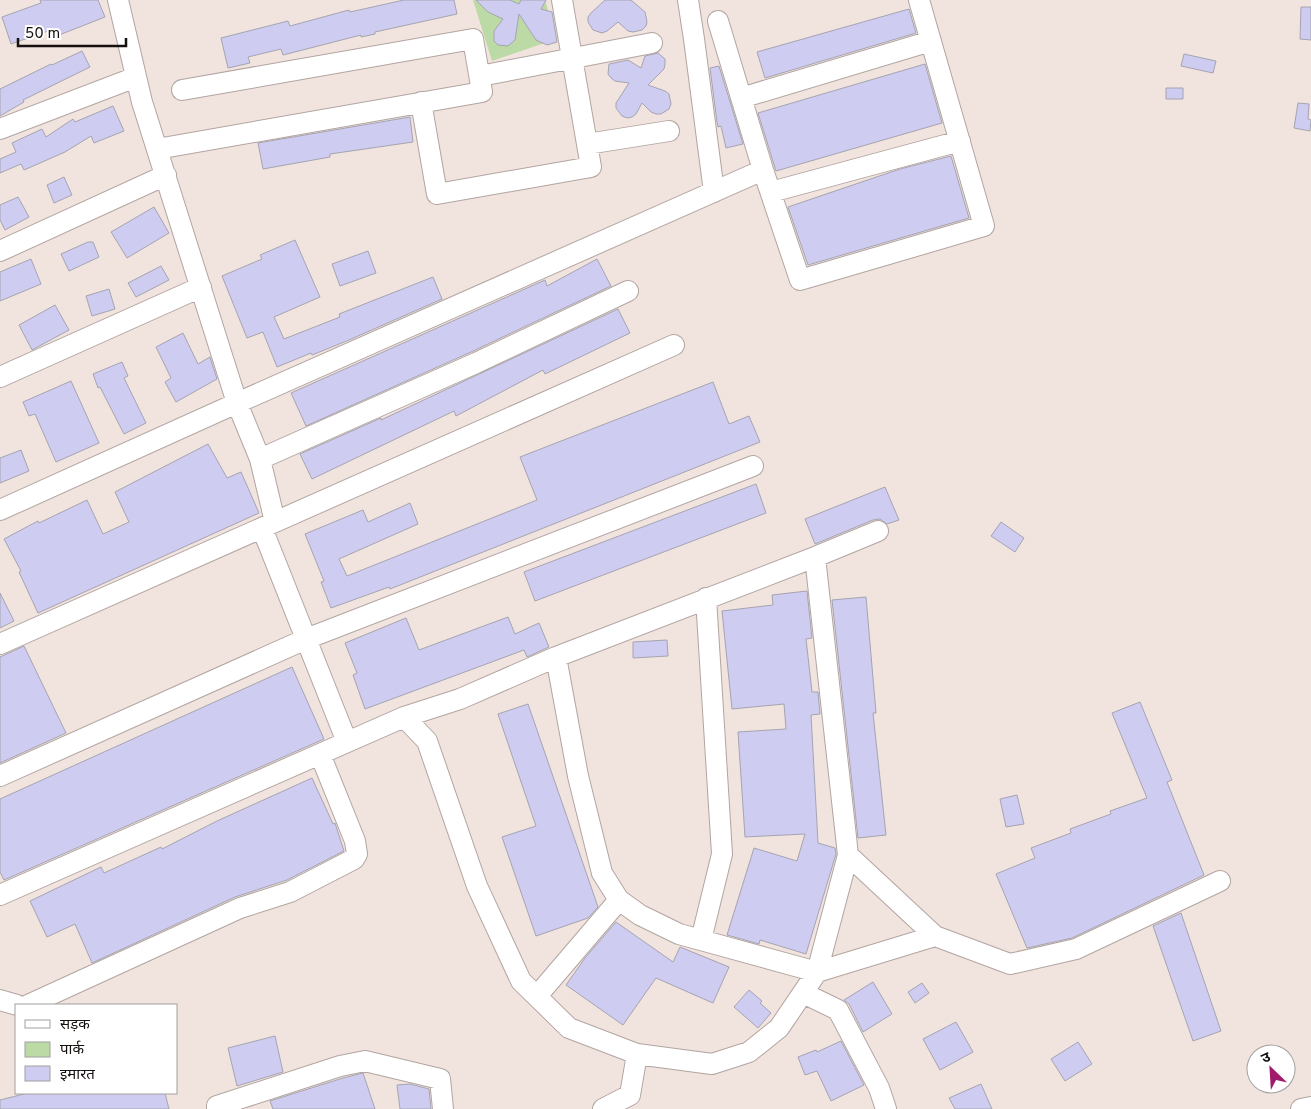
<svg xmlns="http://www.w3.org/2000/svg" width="1311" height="1109" viewBox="0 0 1311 1109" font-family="Overpass,'Noto Sans Devanagari',sans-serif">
  <rect width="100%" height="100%" fill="#f1e3de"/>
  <path fill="#bcdaa6" d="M473 0H545L556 39 492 61Z"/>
  <path fill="#ceccf1" stroke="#a5a4b0" d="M40 0H98L105 17 54 37 51 30 11 44 2 17 41 3Z
    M404 0H454L457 14 375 32V34L361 37V35L283 55 281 49 248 57 250 63 228 68 221 38 288 21 290 26 349 10 350 12Z
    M476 0H510L519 4 521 0H546L541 9 552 12 557 42 547 45 536 40 519 14 515 40 508 46 498 45 494 41V31L503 19 488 12Z
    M605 0H631L645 12 647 22 646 26 642 30 633 32 628 31 618 22 607 31 602 33 593 30 588 22V17L591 13Z
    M1301 7H1311V40L1300 39Z
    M909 9 916 33 765 78 757 52Z
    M82 51 90 67 23 100 24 102 0 116V89L51 64 52 65Z
    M658 53 665 59V64L664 69 648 85 665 91 669 94 671 104 669 109 661 114H656L651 112 642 103 636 114 632 117 627 118 622 116 616 108V103L629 83 615 81 611 78 608 74 609 64 628 60 641 68 645 56Z
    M1184 54 1216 61 1213 73 1181 66Z
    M925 64 942 123 776 171 758 113Z
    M719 66 743 144 726 148 721 126 718 127 717 122 710 68Z
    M1166 88H1183V99H1166Z
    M1298 103 1309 104 1308 119 1311 120 1310 131 1294 128Z
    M113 106 124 131 94 143 91 136 65 152 24 170 21 164 0 173V159L16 152 12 143 42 129 46 137 73 119 75 122Z
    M410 117 413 142 330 154V157L263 169 258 143Z
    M951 156 969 218 808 265 788 207 900 169Z
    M64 177 72 195 54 203 47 185Z
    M18 197 29 217 5 230 0 220V205Z
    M154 207 169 233 127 258 111 232Z
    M295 240 320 297 274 317 284 339 340 317 339 314 433 277 442 299 349 340 312 355 311 353 277 367 263 332 247 338 222 276 262 259 260 255Z
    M88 242H93L99 257 69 271 61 254Z
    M368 251 376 273 340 286 332 264Z
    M31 259 41 284 0 301V272Z
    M597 259 611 286 471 352 306 426 291 393 545 280 547 286Z
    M161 266 169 280 136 297 128 283Z
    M109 289 115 309 92 316 86 296Z
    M55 305 69 330 32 350 19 325Z
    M618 309 630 333 545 374 543 370 456 416 454 411 312 479 300 454 381 418V420Z
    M183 333 198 364 210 357 217 379 176 402 165 382 171 378 156 347Z
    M122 362 128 376 124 378 146 423 124 434 100 387 98 388 93 374Z
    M71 381 99 443 56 462 35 414 29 416 23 402Z
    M713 382 729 424 749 416 760 442 390 589 389 587 331 608 321 582 324 581 305 534 363 510 368 522 410 503 418 524 339 559 347 576 537 500 520 457Z
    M208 444 227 478 241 472 259 513 38 613 19 572 21 571 4 539 38 521 39 523 87 500 103 534 129 522 115 492Z
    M21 450 29 471 0 483V458Z
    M756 484 766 513 535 601 524 572Z
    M885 487 899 520 887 524 880 519 873 520 815 544 805 519Z
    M1001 522 1024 538 1015 552 991 536Z
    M807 591 812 638 806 639 812 692H818L820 714 811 715 818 843 835 848 836 854 806 954 760 940 759 944 727 935 754 848 797 861 805 834 745 837 738 732 786 729 784 704 732 709 722 611 773 605 772 595Z
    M0 593 14 621 0 628Z
    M866 597 876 713H873L886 835 858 838 832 600Z
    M508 617 515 634 539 623 549 647 527 657 524 650 365 709 353 675 357 673 345 643 406 618 419 650Z
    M667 640 668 656 633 658V642Z
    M24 646 66 733 0 763V657Z
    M292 667 324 739 4 880 0 872V799Z
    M1140 702 1172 780 1167 782 1204 875 1072 938 1027 948 996 874 1035 858 1031 848 1071 833 1070 829 1111 814 1110 811 1147 798 1112 713Z
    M528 704 598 907 588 918 536 936 502 837 536 826 498 714Z
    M312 778 333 824 335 823 344 851 287 880 235 897 92 963 75 924 47 937 30 901 101 867 104 873 161 847 162 849 217 821Z
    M1017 795 1024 824 1006 827 1000 799Z
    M1181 913 1221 1031 1193 1041 1153 926Z
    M616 922 673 962 680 947 729 967 713 1003 656 978 623 1025 566 985 585 958Z
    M873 982 892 1014 863 1032 849 1004 844 1000Z
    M922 983 929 993 915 1003 908 992Z
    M749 990 762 1001 760 1003 771 1013 758 1028 734 1007Z
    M956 1022 973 1052 940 1070 923 1039Z
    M275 1036 283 1072 237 1086 228 1048Z
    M841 1041 864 1085 831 1101 817 1071 805 1075 798 1057 816 1050 817 1052Z
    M1078 1042 1092 1064 1065 1081 1051 1059Z
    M363 1073 375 1109H273L270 1101 343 1078Z
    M410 1084 429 1089 431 1109H400L397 1085Z
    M981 1084 992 1109H955L949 1098Z
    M28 1093H165L169 1109H0V1100Z"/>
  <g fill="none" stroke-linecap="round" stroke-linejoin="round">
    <g stroke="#b2a5a1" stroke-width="22">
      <path id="minor" d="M118 0 142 102 237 403 260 459 275 522
        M688 0 694 39 714 192
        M718 21 763 170 800 280 984 226 919 0
        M480 76 652 43
        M741 98 931 41
        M421 102 437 194 591 167 562 0
        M0 129 136 77
        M587 144 669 131
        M157 149 482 92 473 39 182 90
        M771 192 960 141
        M0 251 166 175
        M0 377 201 287
        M260 459 476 363 628 291
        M0 510 237 403 763 170
        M262 528 347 742
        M0 644 674 345
        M556 657 578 776 602 873 619 900 640 915 679 934 817 972 935 936 1010 964 1076 949 1220 881
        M404 717 427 741 477 886 521 981 569 1028 637 1054 712 1064 749 1052 779 1028 817 972 848 855 815 557
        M0 776 306 639 753 466
        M848 855 935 936
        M0 895 404 717 460 699 556 657 815 557 878 531
        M701 940 722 854 706 598
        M803 993 838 1010 879 1088 886 1109
        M537 996 619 900
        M0 1000 17 1005
        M28 1005 240 908 290 892 354 859 357 854 355 841 320 754
        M217 1109V1106L340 1066 365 1061 440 1079 443 1109
        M603 1109 630 1095 637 1054
        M1301 1109 1311 1107"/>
    </g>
    <use href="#minor" stroke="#fff" stroke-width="20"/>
  </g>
  <rect x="15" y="1004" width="162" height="90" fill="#ffffff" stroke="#a1a09f"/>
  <rect x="25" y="1020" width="25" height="8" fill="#ffffff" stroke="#a1a09f"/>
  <text x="60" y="1029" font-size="15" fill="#15110f">सड़क</text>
  <rect x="25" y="1042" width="25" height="15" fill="#bcdaa6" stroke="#a1a09f"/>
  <text x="60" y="1054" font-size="15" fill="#15110f">पार्क</text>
  <rect x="25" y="1066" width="25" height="15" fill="#ceccf1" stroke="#a1a09f"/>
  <text x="60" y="1079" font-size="15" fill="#15110f">इमारत</text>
  <g transform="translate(1271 1069) rotate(335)"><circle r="24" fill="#ffffff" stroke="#a1a09f"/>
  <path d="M0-4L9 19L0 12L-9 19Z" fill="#a01c6b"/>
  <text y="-8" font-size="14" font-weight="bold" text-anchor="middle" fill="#15110f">उ</text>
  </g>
  <path d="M18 38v8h108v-8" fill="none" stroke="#15110f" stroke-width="2.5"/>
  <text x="25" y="38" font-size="15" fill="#15110f" stroke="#ffffff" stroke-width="4" paint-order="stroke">50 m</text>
</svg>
